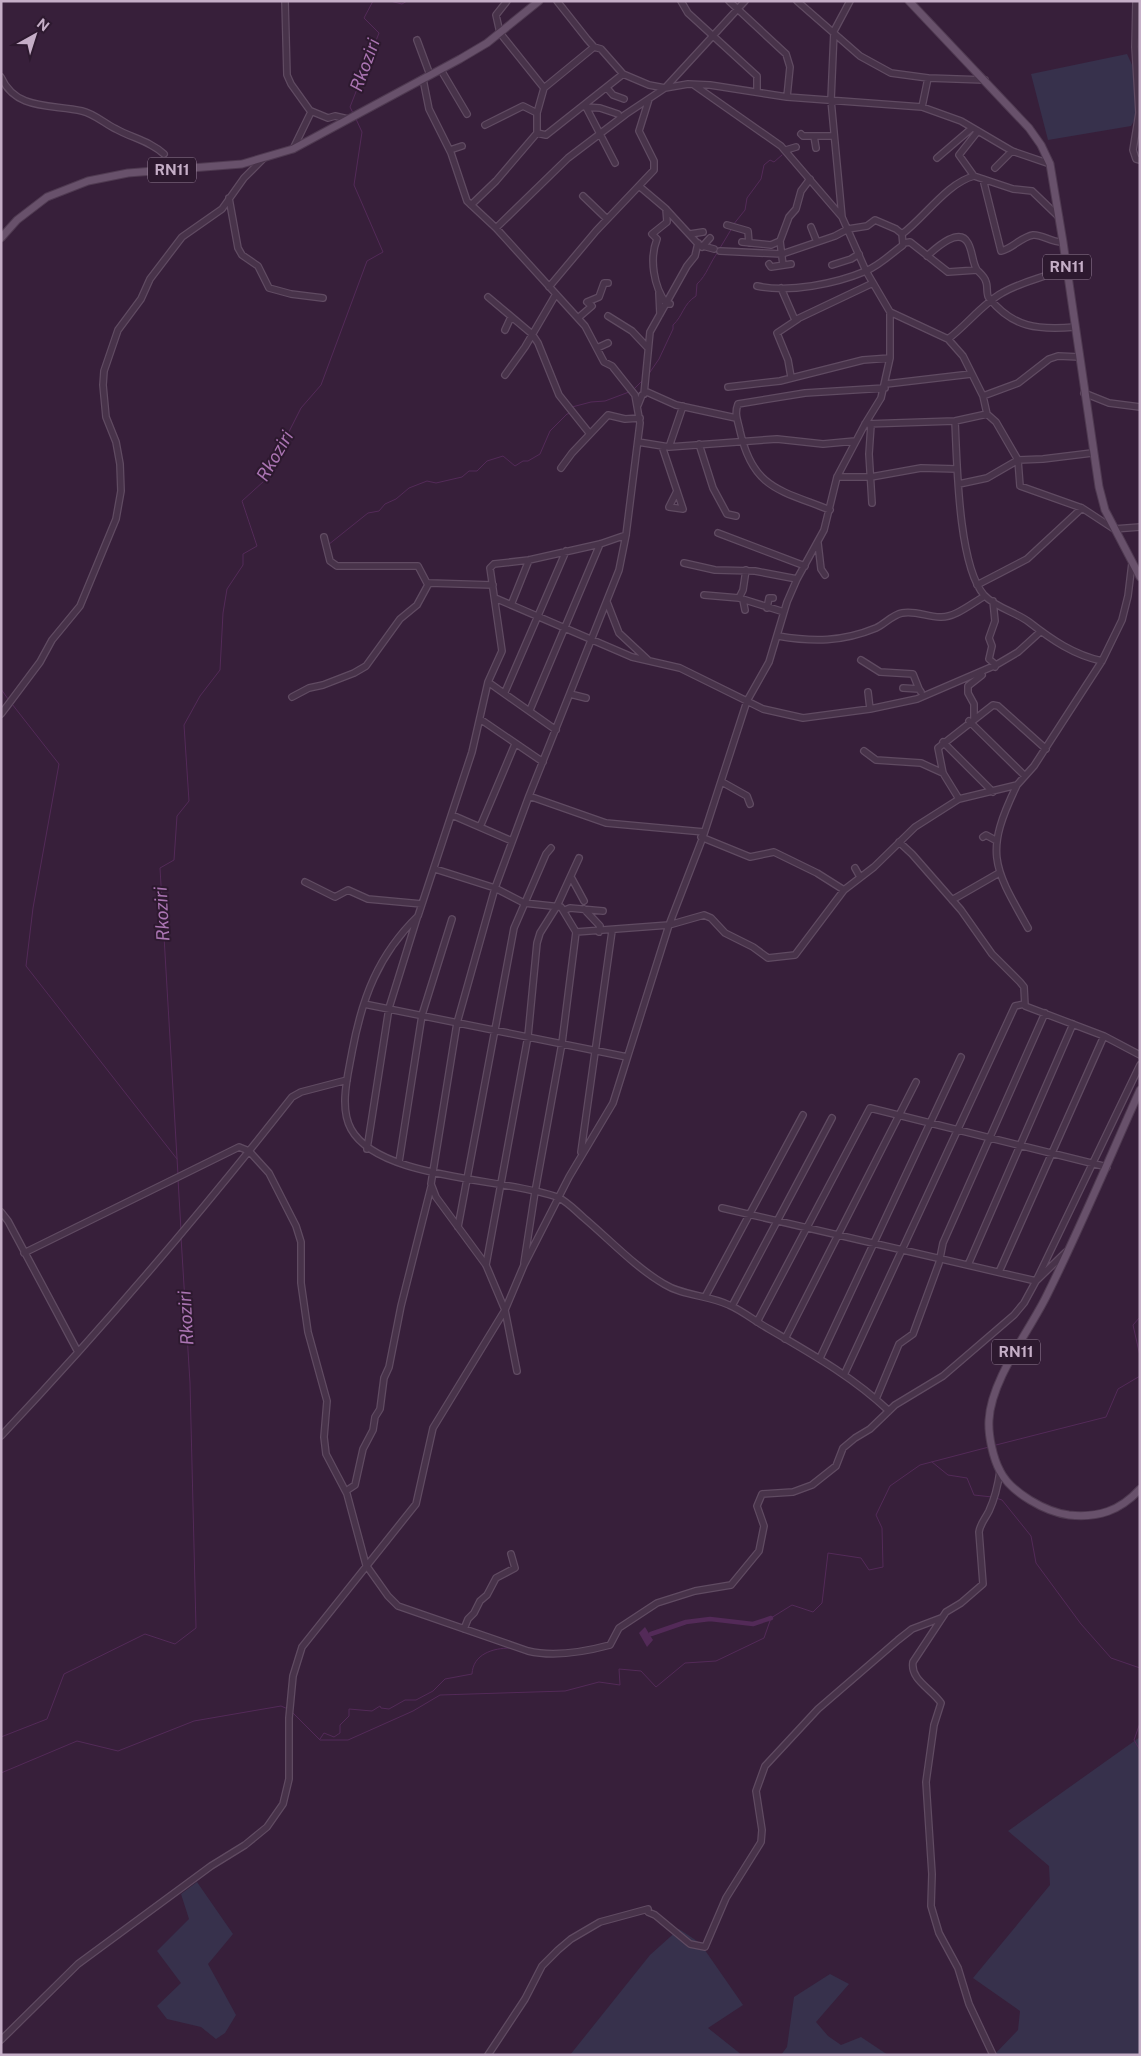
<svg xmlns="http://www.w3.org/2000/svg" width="1141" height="2056" viewBox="0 0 1141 2056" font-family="'Public Sans',sans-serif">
  <rect width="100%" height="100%" fill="#371f3a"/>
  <path fill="#37314c" d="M1127 54 1135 71V119L1131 126 1048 140 1031 74Z
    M1140 1737V2055H994L1018 2030 1020 2011 973 1978 1050 1885 1049 1866 1008 1831Z
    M197 1882 233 1934 208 1964 236 2015 225 2033 216 2039 201 2027 167 2019 157 2006 181 1983 157 1951 189 1919 181 1894Z
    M679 1929 700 1943 743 2005 708 2028 742 2055H570L650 1955Z
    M830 1974 849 1984 816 2022 828 2036 841 2045 861 2037 888 2055H781L787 2047 794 1997Z"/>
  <path fill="#532a58" d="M645 1627 653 1640 647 1647 639 1633Z"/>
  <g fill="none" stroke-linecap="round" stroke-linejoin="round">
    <path stroke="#532a58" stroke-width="1" d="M390 1 402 4 407 1
      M353 113 350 107 379 33 364 18 373 1
      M733 225 745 210 747 198 761 179 764 165 770 160 774 162 782 155
      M720 248 732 228
      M648 375 659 359 673 329V325C683 316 683 304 696 296L697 284C707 275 710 262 718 252
      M634 389 642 381
      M572 407 591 402 605 401 629 392
      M328 545 368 513 379 511 385 504 396 499 409 488 427 481 436 483 462 477 469 471H477L487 461 503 456 515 466 523 461H528L540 454 550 431 567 414 571 413
      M1 689 8 699
      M12 704 59 764 33 908 26 966 177 1159
      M178 1175 160 868 174 860 177 816 189 801 184 725 200 696 220 670 223 613 227 589 243 565V554L257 546 242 501 264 481 301 408 321 385 367 261 383 252 354 185 362 132 356 119
      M178 1179 181 1230
      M1140 1317 1133 1325 1140 1356
      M996 1445 1106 1417 1118 1389 1140 1376
      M932 1462 948 1475 967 1478 974 1495 992 1497
      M996 1498 1002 1500 1031 1536 1036 1563 1081 1624 1111 1658 1140 1668
      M291 1711 320 1740H348L413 1711 440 1695 565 1691 599 1682 620 1685 619 1669 641 1671 656 1687 685 1663 716 1661 764 1638 771 1618 792 1605 813 1612 822 1603 828 1553 861 1558 869 1570 883 1567 882 1528 876 1515 890 1486 920 1465 989 1447
      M1140 1723 1134 1740 1140 1750
      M1 1737 47 1719 64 1674 145 1634 175 1644 196 1628 190 1383 181 1237
      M320 1739 324 1733 334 1737 340 1733V1725L349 1716V1709L372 1711 380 1706 381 1708 389 1709 405 1700H416L433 1691 445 1679 472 1674C473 1654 493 1648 510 1648
      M1 1773 77 1741 118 1751 194 1721 281 1706 288 1709"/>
    <path stroke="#532a58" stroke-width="4.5" d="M651 1634 686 1622 710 1619 753 1624 771 1618"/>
    <g stroke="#604b62" stroke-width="8">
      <path id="minor" d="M285 1 287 75 291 84 311 112 293 149
        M507 1 496 15 500 33 544 88 594 47
        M557 1 587 39 594 47 601 49 623 74 649 85 665 88 688 84 710 85 787 97 922 107 961 121 1012 151 1050 164
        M681 1 688 13 757 76V92
        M729 1 786 54 790 67 787 97
        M797 1 860 56 891 73 928 78 985 80
        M850 1 834 31 831 100 842 217 866 271 890 312 948 339 963 356 983 396 987 414 996 422 1018 460 1020 486 1082 508 1114 529 1140 527
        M1136 1 1135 47 1139 113 1133 150 1136 159 1140 160
        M417 40 430 75
        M441 70 467 114
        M1 77C16 111 52 104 82 111 95 114 105 124 116 129 132 138 150 141 164 154
        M694 85 781 146 842 217
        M607 88 613 95 624 99
        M585 105 615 163
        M585 107 600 108 618 114
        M922 107 928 78
        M311 111 328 118 335 116 348 119
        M485 125 523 106 537 113
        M537 133V113L544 88
        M801 134 803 136H834
        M814 136 816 148
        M450 150 462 146
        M786 150 796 147
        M937 158 972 128
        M995 168 1012 151
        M974 176 959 155 978 131
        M983 179 1001 251C1012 249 1021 237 1033 235 1042 234 1052 243 1063 242
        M639 186 665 208 699 245 714 249
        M583 196 607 219
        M229 198 238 248 242 255 258 266 269 288 291 294 323 298
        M471 205 496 181 537 133 546 135 623 74
        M666 209 667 222 652 234 657 239C649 259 654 287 666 303L670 304
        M727 225 748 231 749 243
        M811 227 817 242
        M496 228 568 158 626 114 665 88 745 1
        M690 234 703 232
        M902 234C924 218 947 183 974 176L1013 189 1032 191 1059 217
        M742 242 771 245 780 241
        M904 243 910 242 948 272 977 270C981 274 985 277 986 282 988 286 986 295 989 298 1013 328 1038 330 1075 327
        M702 247 710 238
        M720 251 782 254 835 236 848 229 867 226 875 220 896 229 902 234 903 245C891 254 880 265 866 271 835 284 789 293 757 286
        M927 256C935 249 959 226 968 243 973 252 972 262 977 270
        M769 264 771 267 791 264
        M783 265 780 241 789 217 796 209 801 191 810 179
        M832 265 851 259 859 254
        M549 287 596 231 654 170V161L639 131 649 99
        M781 288 795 320 873 283
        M659 293 660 314
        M488 297 532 334 538 343 559 395 590 434
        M608 316 632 331 647 347
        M578 318 592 306 587 302 599 297 604 283H608
        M505 330 511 317
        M948 339C967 325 982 304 1002 293 1022 281 1045 278 1067 267
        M597 348 608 343
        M505 375 525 347 556 294
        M791 377 788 360 777 333 798 319
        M886 384 971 374
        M728 387 780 381 863 360 890 358
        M1084 393 1109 403 1140 407
        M644 394 650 332 687 266 695 256 698 243
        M983 396 1018 383 1049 359 1058 356 1080 357
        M638 405 642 395 647 392 676 405 736 418
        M955 421C957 461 958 565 984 595 996 608 1016 612 1029 622 1052 640 1074 655 1102 661
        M865 424 955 421 987 414
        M871 425 869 454 872 503
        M638 442 669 447 777 439 823 444 855 441
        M699 444 713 488 727 514 736 516
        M662 446 683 509 669 507 677 491
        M669 447 683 406
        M561 468 572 453 608 415 625 419 640 418
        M837 477H871L921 468 957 469
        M959 484 987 478 1018 460 1043 459 1092 453
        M830 510C780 490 753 489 740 431 738 421 734 414 738 404L805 393 885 388
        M718 533 805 566
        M626 535 600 544 529 560 494 564 490 568 502 651 488 682 472 752 418 916C378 955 362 998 352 1052 348 1075 339 1107 351 1129 379 1180 506 1178 557 1197 567 1201 577 1212 584 1218 610 1240 635 1267 664 1284 683 1296 708 1295 729 1305 743 1311 756 1322 769 1329 812 1354 853 1377 889 1411
        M324 537 330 561 337 566H418L428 585
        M818 543 821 569 825 575
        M684 563 715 570 755 571 797 579
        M977 585 1027 559 1082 508
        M704 595 739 598 784 612
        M495 598 632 657 680 668 763 709 803 718 870 709 917 699 996 665 1018 652 1040 632
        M739 598 743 590 746 570
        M743 600 745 610
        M993 601 995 621 989 638 992 646 989 659 996 665 995 667
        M607 602 619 633 648 660
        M511 605 529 560
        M767 608 769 598H773
        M778 636C813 642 842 642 876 628 885 624 892 615 902 613 915 610 927 617 940 617 955 618 972 603 985 596
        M861 660 880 672 913 674 919 689
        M488 682 556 730
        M903 688 919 689 921 692
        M505 692 566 551
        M868 692 870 709
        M570 694 586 698
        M292 697 309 688 323 685 354 673 366 666 400 619 417 605 429 583 493 585
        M530 710 600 544
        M1 714 40 662 52 640 80 606 116 519 121 491 120 464 116 442 106 417 103 385 104 371 118 330 141 299 150 279 182 237 222 209 244 178 263 159
        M974 718V704L968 693V686L982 675
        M480 719 543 762
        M969 721 1025 776
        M943 742 993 792
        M864 751 876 760 921 763 943 773
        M722 782 747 796 750 804
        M1017 785C984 853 993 866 1028 928
        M529 796 606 823 704 832
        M959 799 943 773 938 748 993 705 998 706 1046 749
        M452 815 512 841
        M480 827 515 744
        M701 837 750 857 774 852 817 873 844 890
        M983 837 986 835 997 841
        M899 842 912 854 961 910 992 954 1020 982 1024 987 1025 1006 1104 1036
        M855 868 860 877
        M435 869 495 888 524 903 561 907 576 932 562 1043 535 1192 524 1263
        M571 877 584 901
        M305 882 335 897 348 890 368 899 422 904
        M952 900 999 873
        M584 909 600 926 599 932
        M565 910 570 908 603 911
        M576 932 669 925 704 915 711 918 725 933 753 947 768 958 795 955 844 890 874 867 915 827 959 799 1017 785 1034 766 1102 661 1122 620 1128 596 1132 563
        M364 1004 627 1057
        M367 1149 389 1008 417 918
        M581 1152 612 931
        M399 1162 422 1015 452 919
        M722 1208 1036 1281 1140 1065
        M1 1212 8 1221 78 1352
        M458 1227 514 928 546 854 551 848
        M24 1253 239 1147 249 1151 269 1173 296 1226 301 1242V1283L308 1332 327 1401 324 1437 326 1454 347 1494 366 1565 388 1596 398 1606 528 1651C553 1657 584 1652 610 1645L619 1628 657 1603 695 1591 731 1585 759 1551 764 1526 757 1506 762 1494 793 1492 812 1485 836 1466 843 1448 855 1438 870 1429 895 1405 943 1376 1014 1315 1024 1303 1036 1281 1066 1252
        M486 1265 528 1036 537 943 540 933 557 906 579 858
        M968 1265 1073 1024
        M999 1272 1104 1036 1140 1055
        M705 1297 803 1115
        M732 1306 832 1118
        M757 1322 870 1108 1107 1167
        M785 1339 916 1082
        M820 1358 961 1057
        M517 1371 505 1310 524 1265 569 1177 613 1103 669 925 703 837 747 701 769 662 787 602 797 579 824 530 837 477 865 424 881 398 890 358V312
        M844 1375 1015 1006 1024 1004
        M876 1399 899 1344 913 1334 939 1263 943 1243 1045 1013
        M1 1436C103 1328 200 1214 292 1097L301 1092 347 1080
        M346 1491 355 1485 363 1449 373 1430 375 1417 380 1409 384 1378 389 1367 401 1306 431 1187
        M464 1629 468 1619 474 1613 480 1601 487 1595 496 1578 515 1568 511 1554
        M1 2040 78 1964 211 1866 245 1845 267 1827 283 1804 289 1779V1718L293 1676 302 1647 416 1504 433 1428 505 1310 486 1265 436 1197 431 1184 457 1023 495 888 529 796 619 570 626 535 640 423 635 395 612 366 604 362 585 326 496 228 467 201 451 153 429 109 423 79
        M488 2055 525 1999 542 1966 558 1950 571 1939 600 1922 648 1909V1912L655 1915 690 1944 705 1947 726 1898 761 1842 762 1830 756 1791 765 1766 818 1709 898 1640 912 1629 941 1618
        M993 2055 969 2004 958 1968 939 1933 931 1906 932 1874 926 1782 934 1725 941 1703C932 1689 910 1680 913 1662L946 1612 961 1603 983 1584 979 1532C980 1524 985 1519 989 1511 995 1498 998 1485 1000 1471"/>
    </g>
    <g stroke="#4f3a51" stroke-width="9">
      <path id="major" d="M909 1 1029 128 1041 145 1050 164 1063 242 1099 487 1105 510 1140 577
        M1 238 17 220 47 197 88 181 128 173 242 164 293 149 460 59 487 43 539 1
        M1140 1090C1109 1159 1080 1229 1046 1297 1028 1333 991 1380 989 1420 988 1435 993 1458 1000 1471 1011 1493 1046 1512 1069 1515 1098 1518 1120 1511 1140 1489"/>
    </g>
    <use href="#minor" stroke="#48334a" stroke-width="5.5"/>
    <use href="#major" stroke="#68516b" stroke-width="7"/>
  </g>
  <g text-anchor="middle" stroke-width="4" stroke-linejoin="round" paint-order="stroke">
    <g fill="#2d192f" stroke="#978199" stroke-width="1">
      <rect x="148" y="157.5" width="48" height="25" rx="4"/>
      <rect x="1043" y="254.5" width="48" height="25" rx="4"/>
      <rect x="992" y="1339.5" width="48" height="25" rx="4"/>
    </g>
    <g font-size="15" font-weight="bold" fill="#c5aec7">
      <text x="172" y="175">RN11</text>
      <text x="1067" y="272">RN11</text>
      <text x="1016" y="1357">RN11</text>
    </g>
    <g font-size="18" font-style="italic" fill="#aa74b2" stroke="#2d192f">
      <text transform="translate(365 65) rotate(-70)" y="6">Rkoziri</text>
      <text transform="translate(275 456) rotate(-60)" y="6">Rkoziri</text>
      <text transform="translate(162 914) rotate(-93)" y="6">Rkoziri</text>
      <text transform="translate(186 1318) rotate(-93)" y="6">Rkoziri</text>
    </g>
  </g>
  <rect width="1141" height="2056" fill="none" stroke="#c5aec7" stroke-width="5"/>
  <g transform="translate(35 35) rotate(39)" stroke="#2d192f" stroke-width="4" paint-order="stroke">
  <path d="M0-4L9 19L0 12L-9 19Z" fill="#c5aec7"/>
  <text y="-8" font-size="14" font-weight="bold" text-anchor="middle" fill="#c5aec7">N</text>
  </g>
</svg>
